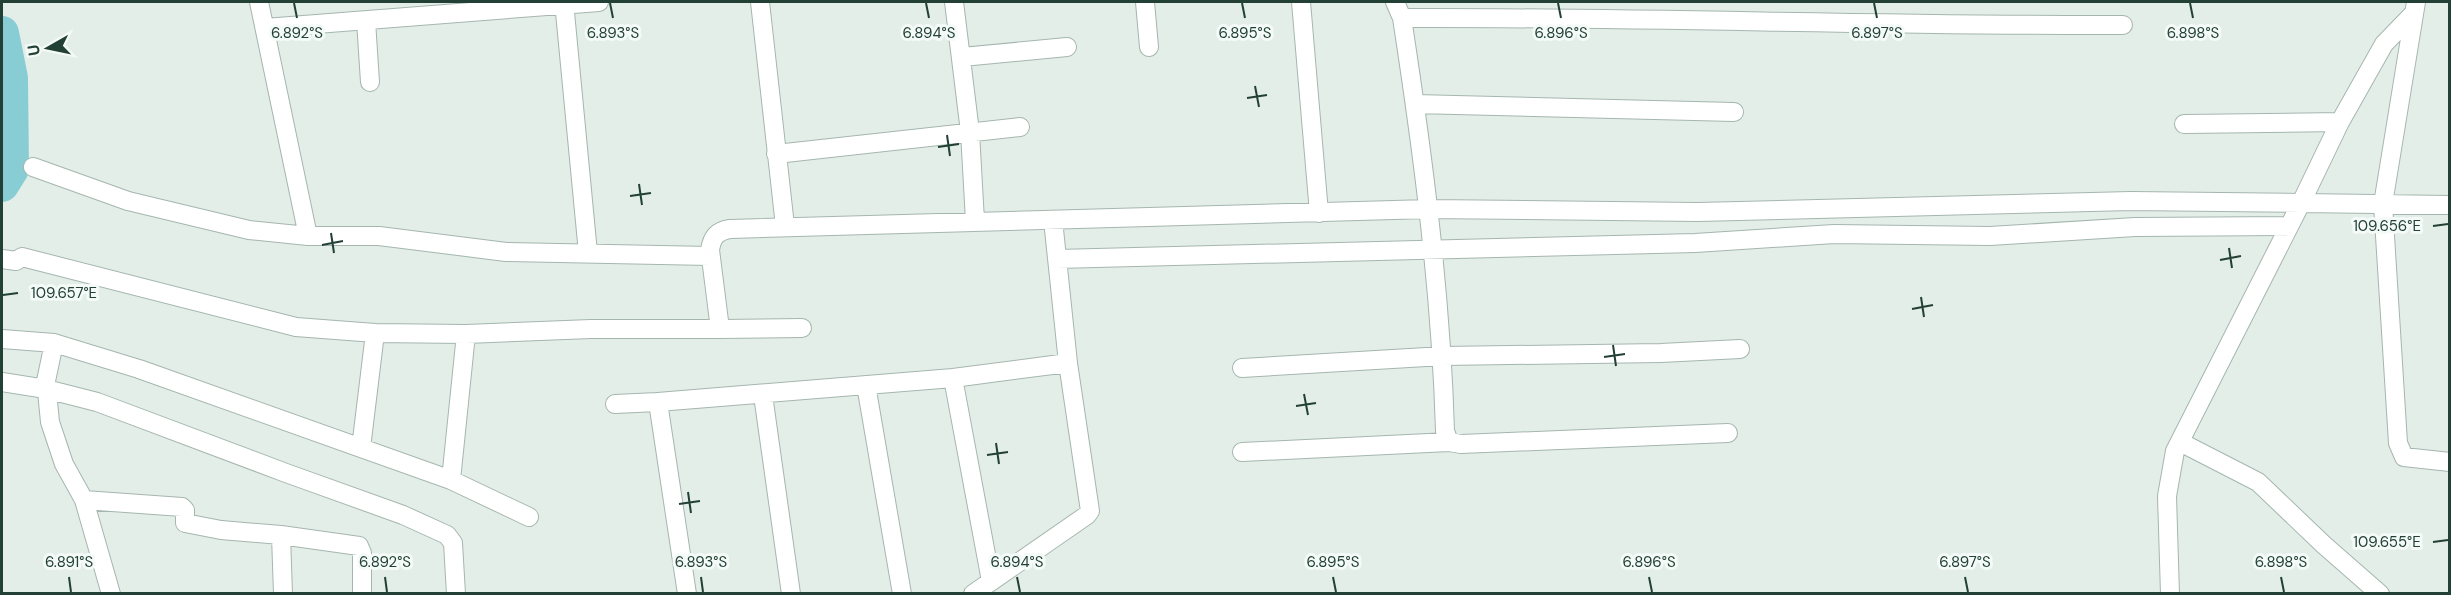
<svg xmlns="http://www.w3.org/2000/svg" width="2451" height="595" viewBox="0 0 2451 595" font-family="'DM Sans',sans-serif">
  <rect width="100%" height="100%" fill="#e3eee8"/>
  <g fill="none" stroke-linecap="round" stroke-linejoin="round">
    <path stroke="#89cdd4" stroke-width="34" d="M2 33 11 78 12 169 2 185"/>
    <g stroke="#a5b6af" stroke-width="20">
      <path id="minor" d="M259 2 308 236
        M564 2 588 253
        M760 2 785 226
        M954 2 970 132 975 221
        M1145 2 1149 47
        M1301 2 1319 213
        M1395 2 1402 18C1423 155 1441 292 1445 431L1449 442 1461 444 1728 433
        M2416 2 2383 204 2398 443 2404 457 2450 462
        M1402 18C1642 17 1883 26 2123 25
        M366 21 370 82
        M265 28 599 2
        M962 57 1067 47
        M1415 104 1734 112
        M2184 124 2340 122
        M776 154 1020 127
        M33 167 128 201 249 230 308 236H379L506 252 710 256
        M1053 220 1068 363
        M2 259 16 261 22 257 296 327 375 333 466 334 591 329H720L710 250C712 237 717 231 730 229L1429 209 1698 212 2131 201 2301 203 2340 122 2384 44 2413 14
        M1057 259 1695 243 1834 234 1990 236 2135 227 2288 226
        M720 329 802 328
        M2 339 54 343 139 369 451 480 529 517
        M54 343 46 381 50 422 64 464 84 500 111 594
        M1242 368 1443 356 1661 353 1740 349
        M953 378 991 581
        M2 382 46 389 97 402 286 473 403 515 447 535 453 543 456 594
        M866 385 902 594
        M763 395 791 594
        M615 404 658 402
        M2180 442 2258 482 2324 545 2380 594
        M361 448 375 333
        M1242 452 1449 442
        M451 480 466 334
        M84 500 182 507 185 510V523L221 530 281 535 283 594
        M281 535 359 546 362 553V594
        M687 594 658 402 953 378 1068 363 1090 511 1087 515 973 594
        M2170 594 2167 496 2175 451 2301 203 2450 205"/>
    </g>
    <use href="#minor" stroke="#fff" stroke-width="18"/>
  </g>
  <path fill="none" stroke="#224036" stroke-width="2" d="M294 3 297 18M610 3 613 18M926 3 929 18M1242 3 1245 18M1558 3 1561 18M1874 3 1877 18M2190 3 2193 18M1255 86 1259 107M1247 98 1267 95M947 135 950 156M938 147 959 144M639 184 642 205M630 196 651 193M2433 226 2448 224M331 233 334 253M322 245 343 241M2229 248 2232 268M2220 260 2241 256M3 295 18 293M1921 297 1924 317M1912 309 1933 305M1613 345 1616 366M1604 357 1625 354M1304 394 1308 415M1296 406 1316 403M996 443 999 464M987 455 1008 452M688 492 691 513M679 504 700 501M2433 542 2448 540M69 577 71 592M385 577 387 592M701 577 703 592M1017 577 1020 592M1333 577 1336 592M1649 577 1652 592M1965 577 1968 592M2281 577 2284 592"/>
  <g font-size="15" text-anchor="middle" fill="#224036" stroke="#f4faf7" stroke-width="6" stroke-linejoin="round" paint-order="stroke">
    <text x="297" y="38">6.892°S</text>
    <text x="613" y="38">6.893°S</text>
    <text x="1561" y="38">6.896°S</text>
    <text x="2193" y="38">6.898°S</text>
    <text x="929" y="38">6.894°S</text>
    <text x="1245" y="38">6.895°S</text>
    <text x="1877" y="38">6.897°S</text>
    <text x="2387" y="231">109.656°E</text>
    <text x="64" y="298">109.657°E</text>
    <text x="2387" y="547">109.655°E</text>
    <text x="69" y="567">6.891°S</text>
    <text x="385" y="567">6.892°S</text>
    <text x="701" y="567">6.893°S</text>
    <text x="1017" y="567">6.894°S</text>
    <text x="1333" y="567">6.895°S</text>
    <text x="1649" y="567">6.896°S</text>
    <text x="1965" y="567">6.897°S</text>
    <text x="2281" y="567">6.898°S</text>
  </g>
  <rect width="2451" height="595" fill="none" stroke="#224036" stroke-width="6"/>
  <g transform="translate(48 48) rotate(261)" stroke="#f4faf7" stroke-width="4.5" paint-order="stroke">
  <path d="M0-4.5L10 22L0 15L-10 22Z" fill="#224036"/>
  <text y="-9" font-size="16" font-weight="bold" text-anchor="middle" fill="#224036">U</text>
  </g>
</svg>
